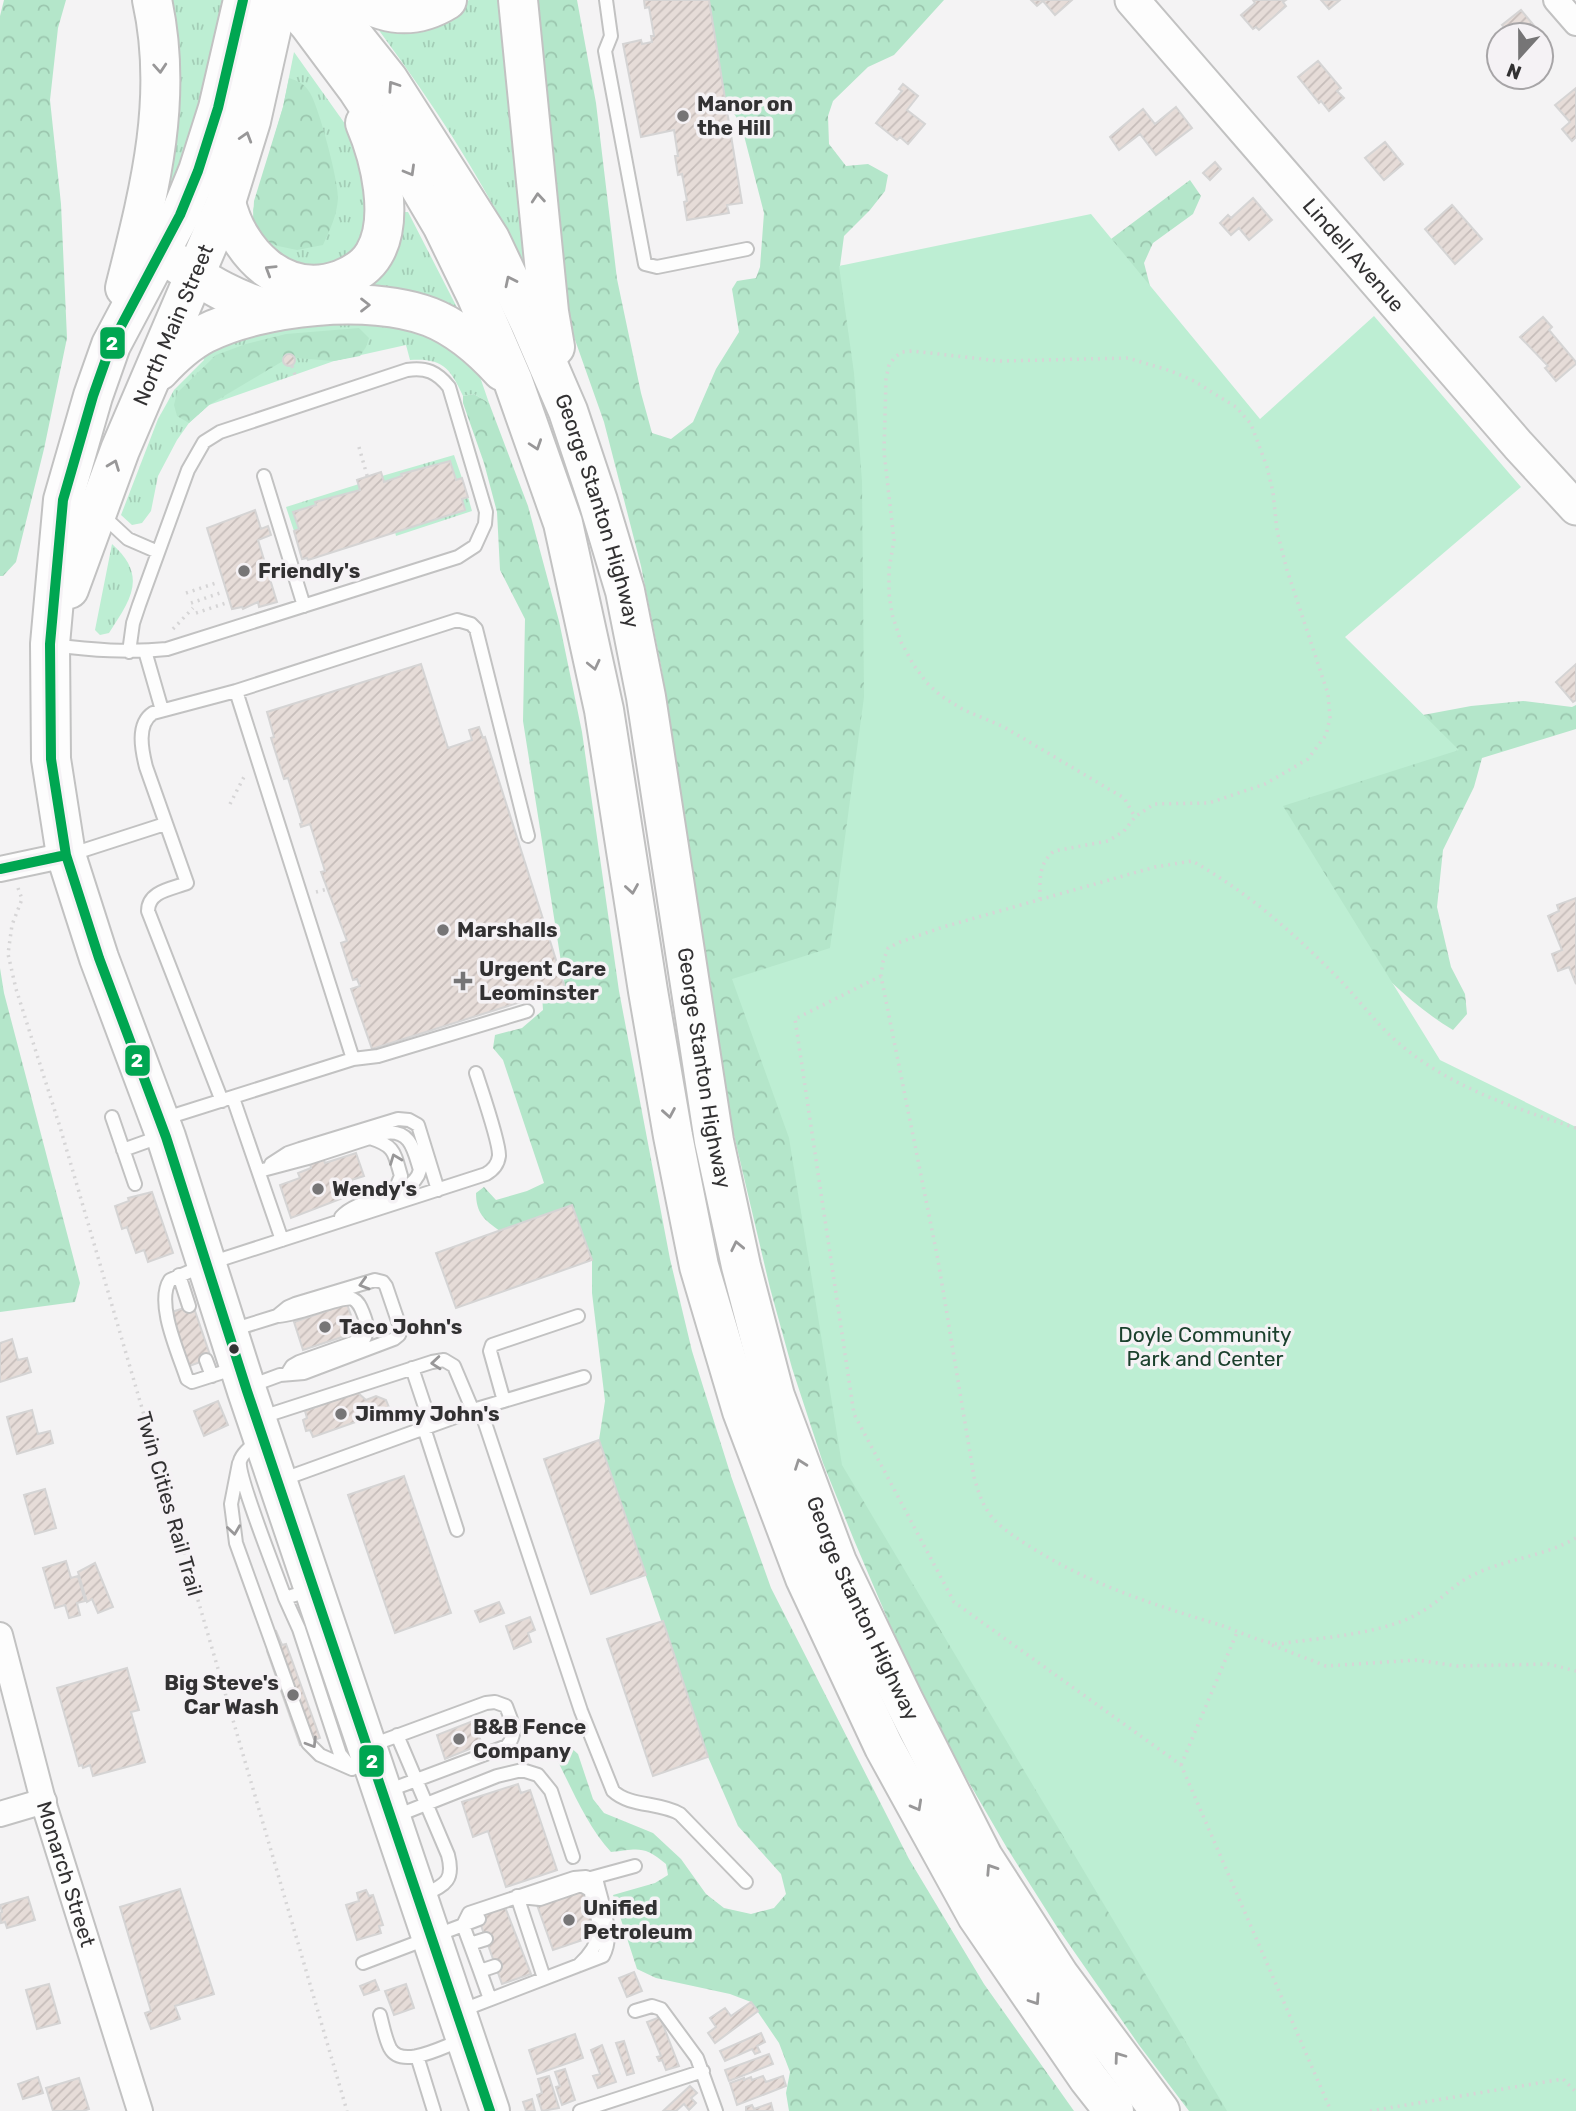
<svg xmlns="http://www.w3.org/2000/svg" width="1576" height="2111" viewBox="0 0 1576 2111" font-family="Rubik,sans-serif">
  <defs>
    <pattern id="grass-tufts" width="24" height="20" patternUnits="userSpaceOnUse" patternTransform="scale(1.75)"><rect width="24" height="20" fill="#bdeed3"/><path d="M3 7l-1-3M5 7V3M7 7l1-3M15 17l-1-3M17 17v-4M19 17l1-3" fill="none" stroke="#a3cdb6"/></pattern>
    <pattern id="forest-crowns" width="20" height="18" patternUnits="userSpaceOnUse" patternTransform="scale(1.75)"><rect width="20" height="18" fill="#b4e6ca"/><path d="M2 6a3 3 0 1 1 6 0M12 15a3 3 0 1 1 6 0" fill="none" stroke="#9bc6ae"/></pattern>
    <pattern id="building-hatch" width="6" height="6" patternUnits="userSpaceOnUse" patternTransform="scale(1.75)"><rect width="6" height="6" fill="#e6dcd8"/><path d="M-1 1l2-2M0 6l6-6M5 7l2-2" fill="none" stroke="#c6bdba"/></pattern>
  </defs>
  <rect width="100%" height="100%" fill="#f4f3f4"/>
  <path fill="url(#grass-tufts)" d="M164 0H223L196 122 160 217Z
    M469 0H505L532 261 524 264C480 175 431 100 372 21L452 12Z
    M294 52 360 145 373 217C343 269 346 264 287 268L255 228 253 210 283 107Z
    M398 212H408L466 325 367 296 361 281Z
    M373 319 442 339 479 374 489 403 474 394 463 396C450 368 443 358 410 360L406 345 334 361 209 405 189 423 177 440 158 476 151 511 142 523 132 525 121 515 158 419 167 403 174 390 204 360 202 356 251 330Z
    M454 455 462 478 456 480 449 461 402 474V476L384 482 382 476Z
    M359 484 360 490 315 502 316 505 294 512 299 529 294 531 286 507Z
    M468 497 472 511 396 536 395 532 465 510 462 499Z
    M112 544C148 576 131 599 109 633L100 635 95 630Z"/>
  <path fill="url(#forest-crowns)" d="M4 0H66L58 28 50 100 61 204 67 338 44 449 16 562 3 576H0V16Z
    M528 0H577L596 103 617 279 641 393 652 433 671 439 693 422 716 369 739 332 732 289 737 281 756 278 760 267 764 213 741 124 726 102 709 0H944L894 55 868 67 833 101 828 116 829 144 846 166 868 164 888 175 885 191 870 210 844 236 840 266 1088 238 1111 239 1190 180 1201 196 1193 214 1153 243 1144 263 1150 286 1021 355 1423 715 1471 706 1523 701 1572 707 1576 705V729L1482 758 1474 787 1443 850 1437 907 1451 967 1465 994 1467 1014 1453 1030C1414 1007 1383 974 1350 943L1576 2111H1189L1139 2045 1057 1927 1007 1848 946 1743 905 1660 854 1540 823 1463 792 1368 770 1288 725 1097 662 671 641 566 604 422 562 303Z
    M289 78C298 81 305 84 310 93 319 107 339 183 338 198 337 215 330 230 323 245L297 250 278 246 263 240 255 229 253 219 254 201 283 107Z
    M359 328 369 338 366 347 360 356 334 361 295 358 291 354H287L283 361 209 405 189 423 177 416 174 405 177 393 216 355 246 344 286 334Z
    M474 394 489 403 528 506 559 621 582 732 619 991 670 1259 692 1351 731 1476 771 1588 909 1859 984 1984 1074 2111H789L786 2093 790 2072 779 2043 751 2002 730 1994 656 1978 637 1969 613 1895 655 1883 668 1875 666 1864C644 1845 638 1849 611 1852 586 1825 571 1786 554 1754L558 1747 568 1745 578 1754 593 1799 604 1813 653 1833 681 1859 706 1894 724 1908 751 1914 774 1908 786 1894 781 1874 738 1826 708 1757 599 1440 605 1401 592 1293V1260L572 1206 500 1231C484 1220 476 1213 476 1193L484 1187 496 1200 527 1191 544 1183 503 1060 493 1048 495 1035 522 1028 543 1010 542 995 565 987 523 721 525 619 500 570 497 512 484 463 463 403V396Z
    M0 968 4 993 80 1283 75 1302 0 1312Z"/>
  <path fill="#bdeed3" d="M1091 214 1260 419 1374 316 1521 487 1345 637 1459 750 1283 806 1440 1060 1576 1127V2111H1227L842 1465 789 1138 732 979 830 948 864 697 862 482 854 373 839 266Z"/>
  <path fill="url(#building-hatch)" stroke="#d5d4d4" stroke-width="2" d="M644 0H709L742 203 727 205 729 213 687 220 684 202 687 201 682 174 678 175 675 156H678L674 130 641 137 623 44 641 40 642 44 652 42 651 36H654L649 7 645 8Z
    M1031 0H1072L1055 15 1043 1 1037 6Z
    M1253 0H1286L1283 2 1286 6 1259 30 1256 27 1253 29 1241 15 1255 3Z
    M1321 0H1340L1329 9Z
    M1521 10 1547 41 1542 45 1547 52 1541 57V35H1510L1502 25Z
    M1318 61 1341 88 1337 91 1344 98 1329 111 1321 101 1319 103 1298 77Z
    M903 84 918 96 907 110 925 124 908 144 900 137 897 140 876 123 902 91 899 89Z
    M1576 88V137L1572 141 1562 129 1570 122 1555 105Z
    M1176 107 1192 128 1156 155 1140 134 1119 150 1110 137 1143 109 1155 124Z
    M1385 142 1403 164 1384 180 1365 158Z
    M1215 162 1221 169 1210 180 1203 173Z
    M1253 198 1272 220 1249 240 1239 228 1231 235 1220 223 1228 215 1231 218Z
    M1452 205 1482 239 1455 264 1425 229Z
    M1543 317 1552 327 1549 330 1576 362V364L1556 381 1545 368 1548 366 1520 337Z
    M283 360a6 6 0 1 1 12 0a6 6 0 1 1-12 0Z
    M450 461 456 480 462 478 468 497 462 499 465 510 308 560 307 558 302 559 294 531 299 529 293 512 316 505 315 502 360 490 357 480 381 472 384 482 402 476 401 474Z
    M255 510 261 529 268 526 271 535 258 540 277 602 259 607 258 602 243 609 242 607 232 609 207 528Z
    M421 664 448 748 472 740 469 730 479 727 483 738 485 737 565 988 372 1049 351 989 360 986 357 979 353 980 341 943 347 941 321 872 325 871 310 824 301 827 300 824 302 823 288 778 284 779 271 738 274 737 267 712Z
    M1576 664V700L1573 702 1556 682Z
    M1576 898V984L1569 967 1558 971 1552 954 1562 950 1548 916 1559 911 1557 905Z
    M356 1153 364 1176 351 1180 356 1193 291 1218 280 1185 300 1178 298 1173 311 1168 310 1163 323 1158 325 1163Z
    M152 1192 173 1253 148 1262 144 1250 136 1253 127 1227 122 1229 115 1206 129 1201 128 1198Z
    M572 1205 592 1260 456 1308 436 1253Z
    M347 1304 357 1332 303 1350 294 1322Z
    M193 1305 211 1358 187 1367 169 1313Z
    M12 1339 18 1360 27 1358 31 1372 0 1382V1343Z
    M357 1392 366 1400 376 1396 386 1400 390 1410 313 1437 310 1430 306 1431 303 1420 307 1418 305 1411Z
    M218 1401 228 1425 204 1436 194 1411Z
    M32 1410 38 1434 50 1431 53 1443 17 1454 7 1417Z
    M599 1440 646 1575 591 1594 544 1459Z
    M404 1476 451 1613 395 1633 348 1495Z
    M45 1489 56 1528 35 1534 24 1495Z
    M66 1561 71 1578 78 1576 85 1601 77 1603 80 1615 69 1618 65 1605 55 1608 43 1568Z
    M95 1563 113 1607 98 1613 92 1599 87 1602 78 1572Z
    M499 1602 504 1613 480 1622 475 1611Z
    M530 1617 535 1630 528 1633 531 1642 514 1649 506 1626Z
    M663 1621 708 1757 653 1776 607 1639Z
    M276 1631 282 1645 286 1644 320 1738 300 1745 267 1651 269 1650 264 1635Z
    M127 1668 139 1710 131 1712 145 1762 93 1776 90 1765 83 1768 82 1765 79 1766 57 1688Z
    M473 1721 482 1744 445 1759 437 1735Z
    M518 1784 521 1793 530 1790 557 1870 506 1887 488 1831 473 1837 462 1802Z
    M180 1889 214 1994 175 2006 180 2019 151 2029 145 2013 151 2011 120 1907Z
    M585 1889 600 1934 553 1950 537 1905Z
    M366 1890 369 1896 373 1895 383 1925 379 1926 381 1933 357 1940 346 1905 359 1901 357 1893Z
    M28 1897 35 1920 7 1928 5 1922 1 1923 0 1913 2 1912 0 1905Z
    M505 1907 531 1974 502 1984 478 1917Z
    M634 1972 642 1991 627 1997 619 1978Z
    M375 1980 379 1990 364 1995 360 1986Z
    M49 1984 60 2023 37 2029 26 1990Z
    M406 1984 414 2008 394 2015 385 1991Z
    M751 2002 758 2011 715 2043 708 2033 716 2027 710 2018 725 2008 731 2016Z
    M660 2017 679 2066 666 2070 662 2060 659 2061 657 2057 661 2056 647 2022Z
    M761 2033 765 2042 757 2046 760 2052 755 2054 752 2049 725 2061 720 2051Z
    M575 2034 583 2058 537 2074 529 2050Z
    M624 2041 634 2073 627 2075 616 2043Z
    M602 2045 616 2082 598 2088 593 2076 600 2074 591 2050Z
    M769 2054 773 2064 729 2081 725 2070Z
    M565 2069 575 2100 562 2105 556 2087 560 2086 555 2072Z
    M549 2076 559 2108 542 2111 537 2095 542 2093 538 2079Z
    M763 2076 766 2082 783 2076 786 2086 737 2105 730 2083 744 2078V2080L751 2077 752 2080Z
    M38 2077 43 2093 23 2099 18 2084Z
    M79 2078 89 2109 83 2111H53L46 2088Z
    M690 2086 697 2093 691 2098 696 2103 689 2110 684 2104 676 2111H663Z
    M532 2099 535 2111H526L523 2102Z
    M771 2103 773 2111H746V2107L752 2105 754 2109Z"/>
  <g fill="none" stroke-linecap="round" stroke-linejoin="round">
    <g stroke="#c2c2c2" stroke-width="16">
      <path id="lane" d="M606 0 611 36 605 51 645 264 657 267 747 249
        M264 476 304 606
        M101 514 128 539 158 552
        M53 645C92 650 128 653 167 649L458 557 475 546 485 524 486 512 449 387C437 372 426 367 407 370L220 432 204 442 188 470 139 605 133 623 129 652
        M145 651 162 710
        M236 691 457 620 471 624 476 629 528 836
        M69 855 165 824
        M353 1059 378 1056 527 1011
        M233 1098 282 1240
        M112 1117 135 1184
        M163 1119 353 1059 236 691 153 713C136 724 142 751 146 767L187 883C172 889 148 891 148 911L222 1101
        M370 1138C395 1146 394 1152 401 1176L394 1192
        M123 1150 162 1136
        M271 1164 288 1153 300 1149 398 1119 409 1120 418 1125 438 1190
        M259 1171 308 1158 385 1133C411 1129 414 1151 420 1170 413 1199 360 1195 341 1217
        M179 1275 189 1306
        M277 1316C296 1316 343 1295 353 1299 359 1302 361 1308 363 1313 367 1323 369 1330 364 1339L299 1362 292 1366 287 1374
        M232 1330 277 1316 288 1307 295 1304 375 1280 383 1282 386 1286 401 1330 399 1335 394 1339 304 1373 280 1375 250 1386
        M206 1360 212 1376
        M236 1368 192 1382 187 1379C179 1354 155 1303 170 1280L207 1264 486 1174C493 1170 498 1164 499 1156 500 1143 481 1089 476 1073
        M412 1368 431 1425
        M504 1401 490 1351 492 1345 578 1316
        M480 1408 584 1377
        M262 1417 432 1362 444 1360 454 1366 473 1411
        M424 1428 457 1530
        M258 1441C252 1446 242 1453 240 1461 237 1476 278 1577 285 1598L311 1590
        M239 1463 231 1504 236 1543 308 1743 320 1755 352 1769
        M281 1480 480 1408 581 1711 613 1791C630 1807 660 1802 680 1814L746 1882
        M285 1598 299 1629 340 1754 352 1769
        M397 1735 448 1855C455 1882 444 1885 422 1896
        M372 1745 486 1703 495 1702 506 1706C511 1720 519 1732 507 1746L387 1791
        M396 1816 497 1776 522 1770 538 1775 551 1791 573 1857
        M591 1878 635 1866
        M517 1896 544 1978
        M520 1897 540 1899 581 1885 590 1890C599 1923 608 1938 579 1965
        M470 1944 486 1939
        M363 1963 479 1919
        M480 1971 490 1999
        M460 2011 603 1956C615 1935 602 1904 597 1882L586 1877 574 1878 469 1913 463 1925 480 1971 495 1966
        M635 2011 652 2006 661 2009 697 2058 716 2111
        M380 2015C383 2026 385 2038 390 2048 402 2070 444 2046 462 2040
        M417 2056 434 2111
        M580 2111 703 2071"/>
    </g>
    <g stroke="#c2c2c2" stroke-width="28">
      <g id="street">
        <path d="M1556 0 1576 23"/>
        <path d="M0 869 66 855"/>
        <path id="s1" d="M0 1635 45 1808 140 2111"/>
        <path d="M0 1814 44 1801"/>
      </g>
    </g>
    <g stroke="#c2c2c2" stroke-width="37">
      <g id="secondary">
        <path id="s2" d="M1132 0 1518 445 1576 508"/>
      </g>
    </g>
    <g stroke="#c2c2c2" stroke-width="42">
      <g id="highway">
        <path d="M243 0 218 108 198 171 180 215 111 345 93 396 63 500 50 644 51 759 66 855 99 958 166 1137 247 1391 490 2111"/>
        <path d="M288 0 308 23 358 90 402 157 442 225 476 295 513 381 563 523 604 710 648 991 673 1136 699 1266 742 1411 805 1578 884 1747 977 1916 1088 2078 1114 2111"/>
        <path id="s3" d="M325 0 388 79 490 239 530 323 568 411 598 501 625 591 646 697 714 1141 741 1266 775 1396 837 1562 904 1701 983 1857 1059 1975 1160 2111"/>
        <path d="M360 0C389 17 418 18 447 0"/>
        <path d="M518 0 549 312 555 347"/>
        <path d="M226 202C238 253 284 300 340 280 353 275 367 266 374 254 395 219 380 158 365 123"/>
        <path d="M173 261C207 283 236 302 276 311"/>
        <path d="M125 288C149 192 174 99 152 0"/>
        <path d="M159 371C172 357 187 343 204 334 261 305 370 294 430 317 458 328 482 349 502 371"/>
        <path id="s4" d="M69 589 120 450 226 202 251 121 278 0"/>
      </g>
    </g>
    <path stroke="#d6d5d6" stroke-width="3.5" stroke-dasharray="2 5" stroke-linecap="butt" d="M292 366 295 375
      M359 447 368 479
      M186 593 219 582
      M191 603 223 592
      M196 613 226 603
      M173 629 193 608
      M230 804 246 773
      M18 888 22 899 12 925 8 954 16 989 60 1127 347 2111
      M316 892 328 889
      M1040 899C1040 880 1038 864 1054 851L1108 841 1124 831 1135 817 1154 804 1209 803 1265 784 1308 759 1326 735 1330 718 1328 694 1287 570 1277 531 1273 492 1267 467 1251 424 1236 407 1194 381 1171 371 1128 358 1000 361 912 351 902 352 895 357 889 365 886 379 884 452 894 540 889 569V593L892 614 901 642 913 664 927 683 941 696 964 710 1004 727 1124 798 1135 817
      M881 976 795 1019 854 1414 954 1602 1181 1765 1331 2111
      M1576 1128C1511 1107 1447 1086 1395 1040 1375 1022 1359 1000 1341 981 1296 935 1248 892 1192 861L1155 867 943 927 900 942 888 948 883 962 881 976 938 1260 974 1477C978 1491 982 1504 991 1516 1001 1528 1015 1537 1029 1546 1087 1583 1151 1604 1217 1624 1237 1630 1258 1642 1278 1644 1323 1637 1383 1635 1423 1611 1440 1601 1453 1585 1471 1576 1504 1559 1543 1557 1576 1538
      M1272 1645 1326 1666 1417 1660 1457 1666 1549 1664 1576 1671
      M1181 1765 1238 1630
      M1370 2111 1563 2079 1576 2092"/>
    <use href="#lane" stroke="#fdfdfd" stroke-width="12"/>
    <use href="#street" stroke="#fdfdfd" stroke-width="24"/>
    <use href="#secondary" stroke="#fdfdfd" stroke-width="33"/>
    <use href="#highway" stroke="#fdfdfd" stroke-width="38"/>
    <g stroke="#f5f2f5" stroke-width="16">
      <path id="bus-1" d="M243 0 218 108 198 171 180 215 111 345 93 396 63 500 50 644 51 759 66 855 99 958 166 1137 247 1391 490 2111
        M0 869 66 855"/>
    </g>
    <use href="#bus-1" stroke="#00a651" stroke-width="10"/>
  </g>
  <defs><path id="oneway-chevron" d="M-2-3.5L2.5 0L-2 3.5" fill="none" stroke-width="1.6" stroke-linecap="round" stroke-linejoin="round" transform="scale(1.75)"/></defs>
  <g stroke="#989798">
    <use href="#oneway-chevron" transform="translate(160 68) rotate(86)"/>
    <use href="#oneway-chevron" transform="translate(393 86) rotate(-124)"/>
    <use href="#oneway-chevron" transform="translate(246 137) rotate(-73)"/>
    <use href="#oneway-chevron" transform="translate(410 171) rotate(60)"/>
    <use href="#oneway-chevron" transform="translate(538 198) rotate(-95)"/>
    <use href="#oneway-chevron" transform="translate(270 270) rotate(-148)"/>
    <use href="#oneway-chevron" transform="translate(510 281) rotate(-116)"/>
    <use href="#oneway-chevron" transform="translate(365 305)"/>
    <use href="#oneway-chevron" transform="translate(536 445) rotate(71)"/>
    <use href="#oneway-chevron" transform="translate(114 465) rotate(-69)"/>
    <use href="#oneway-chevron" transform="translate(594 665) rotate(77)"/>
    <use href="#oneway-chevron" transform="translate(632 889) rotate(81)"/>
    <use href="#oneway-chevron" transform="translate(669 1113) rotate(80)"/>
    <use href="#oneway-chevron" transform="translate(395 1159) rotate(-111)"/>
    <use href="#oneway-chevron" transform="translate(737 1246) rotate(-102)"/>
    <use href="#oneway-chevron" transform="translate(364 1284) rotate(164)"/>
    <use href="#oneway-chevron" transform="translate(436 1363) rotate(175)"/>
    <use href="#oneway-chevron" transform="translate(800 1464) rotate(-110)"/>
    <use href="#oneway-chevron" transform="translate(234 1530) rotate(82)"/>
    <use href="#oneway-chevron" transform="translate(312 1743) rotate(58)"/>
    <use href="#oneway-chevron" transform="translate(917 1806) rotate(61)"/>
    <use href="#oneway-chevron" transform="translate(991 1869) rotate(-123)"/>
    <use href="#oneway-chevron" transform="translate(1035 2000) rotate(56)"/>
    <use href="#oneway-chevron" transform="translate(1119 2057) rotate(-126)"/>
  </g>
  <g fill="#767576" stroke="#f5f2f5" stroke-width="2.5">
    <circle cx="683" cy="116" r="7"/>
    <circle cx="244" cy="571" r="7"/>
    <circle cx="443" cy="930" r="7"/>
    <path d="M459.5 970.5h7v7h7v7h-7v7h-7v-7h-7v-7h7z"/>
    <circle cx="318" cy="1189" r="7"/>
    <circle cx="325" cy="1327" r="7"/>
    <circle cx="341" cy="1414" r="7"/>
    <circle cx="293" cy="1695" r="7"/>
    <circle cx="459" cy="1739" r="7"/>
    <circle cx="569" cy="1920" r="7"/>
  </g>
  <circle fill="#323132" stroke="#f5f2f5" stroke-width="2.5" cx="234" cy="1349" r="6"/>
  <g text-anchor="middle" stroke-width="7" stroke-linejoin="round" paint-order="stroke">
    <g font-size="21" font-weight="bold" fill="#323132" stroke="#f5f2f5" text-anchor="start">
      <text x="697" y="111">Manor on<tspan x="697" dy="24">the Hill</tspan></text>
      <text x="258" y="578">Friendly's</text>
      <text x="457" y="937">Marshalls</text>
      <text x="479" y="976">Urgent Care<tspan x="479" dy="24">Leominster</tspan></text>
      <text x="332" y="1196">Wendy's</text>
      <text x="339" y="1334">Taco John's</text>
      <text x="355" y="1421">Jimmy John's</text>
      <text x="279" y="1690" text-anchor="end">Big Steve's<tspan x="279" dy="24">Car Wash</tspan></text>
      <text x="473" y="1734">B&amp;B Fence<tspan x="473" dy="24">Company</tspan></text>
      <text x="583" y="1915">Unified<tspan x="583" dy="24">Petroleum</tspan></text>
    </g>
    <g font-size="21" fill="#323132" stroke="#f5f2f5">
      <text dy="7" stroke="none"><textPath href="#s2" startOffset="338">Lindell Avenue</textPath></text>
      <text dy="7" stroke="none"><textPath href="#s4" startOffset="284">North Main Street</textPath></text>
      <text dy="7" stroke="none"><textPath href="#s3" startOffset="584">George Stanton Highway</textPath></text>
      <text dy="7" stroke="none"><textPath href="#s3" startOffset="1152">George Stanton Highway</textPath></text>
      <text transform="translate(169 1504) rotate(74)" y="7">Twin Cities Rail Trail</text>
      <text dy="7" stroke="none"><textPath href="#s3" startOffset="1718">George Stanton Highway</textPath></text>
      <text dy="7" stroke="none"><textPath href="#s1" startOffset="248">Monarch Street</textPath></text>
    </g>
    <g font-size="21" fill="#1b412d" stroke="#f5f2f5">
      <text x="1205" y="1342">Doyle Community<tspan x="1205" dy="24">Park and Center</tspan></text>
    </g>
  </g>
  <g stroke="#f5f2f5" stroke-width="2.5">
    <rect x="99" y="326" width="27" height="34" rx="7" fill="#00a651"/>
    <rect x="124" y="1044" width="27" height="33" rx="7" fill="#00a651"/>
    <rect x="358" y="1744" width="27" height="34" rx="7" fill="#00a651"/>
  </g>
  <g font-size="19" text-anchor="middle" font-weight="bold" fill="#fff">
    <text x="112" y="350">2</text>
    <text x="137" y="1067">2</text>
    <text x="372" y="1768">2</text>
  </g>
  <g transform="translate(1520 56) rotate(201)"><circle r="33" fill="#f5f2f5" stroke="#a7a5a7" stroke-width="2"/>
  <path d="M0-5L12 26L0 18L-12 26Z" fill="#767576"/>
  <text y="-10" font-size="19" font-weight="bold" text-anchor="middle" fill="#323132">N</text>
  </g>
</svg>
